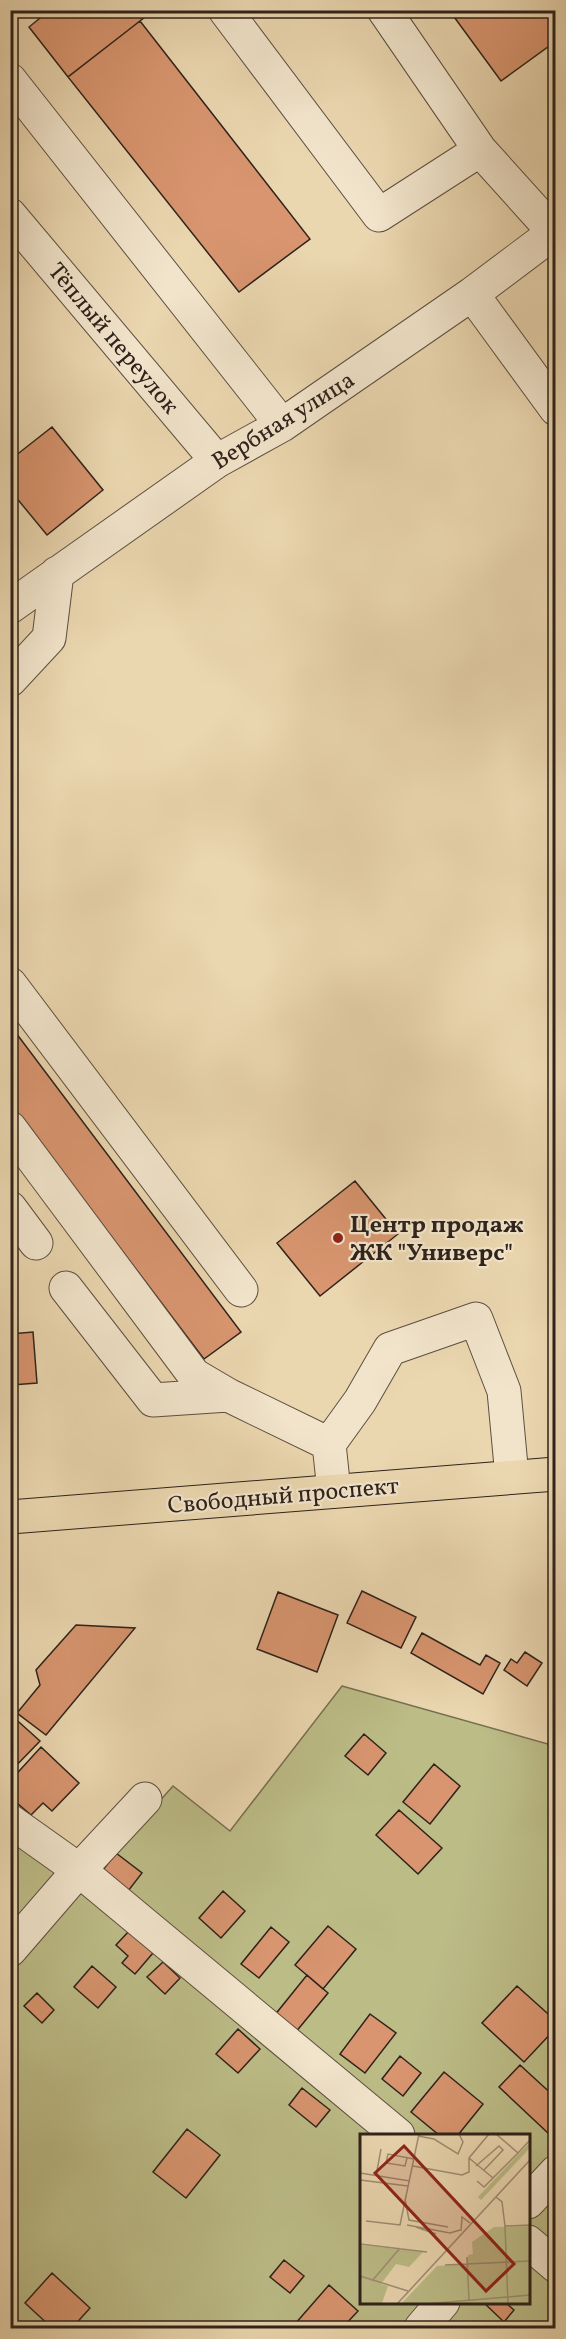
<svg xmlns="http://www.w3.org/2000/svg" width="566" height="2339" viewBox="0 0 566 2339" font-family="Vollkorn,serif">
  <rect width="100%" height="100%" fill="#ead6af"/>
  <filter id="stains"><feTurbulence type="fractalNoise" baseFrequency=".00333" numOctaves="4"/><feColorMatrix values="0 0 0 0 .2 0 0 0 0 .09 0 0 0 0 .02 0 0 0 .5 -.17"/></filter>
  <radialGradient id="worn" r=".72"><stop offset=".6" stop-color="#630" stop-opacity="0"/><stop offset="1" stop-color="#630" stop-opacity=".3"/></radialGradient>
  <path fill="#bcbc87" stroke="#756f51" stroke-width="1.5" fill-rule="evenodd" d="M342 1686 555 1746V2328H11L10 1829 81 1889 173 1786 230 1831ZM362 2135H528V2302H362Z"/>
  <path fill="#d8956f" stroke="#2e221b" stroke-width="1.5" d="M50 10H154L68 77 29 27Z
    M449 10H556V41L501 81Z
    M140 21 310 239 239 292 68 77Z
    M52 427 103 490 47 535 10 490V460Z
    M10 1025 241 1332 204 1359 10 1103Z
    M355 1181 398 1234 320 1296 277 1243Z
    M33 1332 37 1383 12 1385 10 1334Z
    M362 1591 416 1617 401 1648 347 1623Z
    M278 1592 338 1615 317 1672 257 1649Z
    M76 1625 135 1628 46 1735 17 1713 40 1685 36 1670Z
    M422 1633 480 1665 486 1655 500 1663 483 1694 411 1653Z
    M525 1652 542 1663 527 1686 504 1670 511 1659 517 1663Z
    M10 1714 40 1741 10 1772Z
    M364 1734 386 1753 368 1775 345 1756Z
    M41 1747 79 1783 52 1811 43 1803 31 1815 10 1797V1781Z
    M434 1764 460 1786 430 1824 403 1802Z
    M399 1810 442 1848 418 1874 376 1835Z
    M116 1853 142 1873 125 1895 99 1875Z
    M223 1891 245 1911 221 1938 199 1918Z
    M328 1926 356 1949 323 1989 295 1965Z
    M271 1927 289 1942 259 1978 241 1964Z
    M129 1931 153 1953 135 1974 122 1963 128 1956 116 1945Z
    M163 1962 180 1978 165 1994 147 1977Z
    M92 1966 116 1987 98 2008 74 1987Z
    M307 1975 328 1993 295 2033 274 2016Z
    M517 1986 556 2021V2028L524 2062 482 2023Z
    M37 1993 54 2010 42 2023 24 2006Z
    M370 2014 396 2033 365 2073 340 2054Z
    M238 2029 260 2049 238 2073 216 2054Z
    M400 2056 421 2073 403 2096 382 2079Z
    M520 2065 556 2098V2127L549 2134 499 2087Z
    M444 2072 483 2104 458 2135H439L411 2112Z
    M302 2088 330 2110 316 2127 289 2105Z
    M187 2129 220 2155 186 2198 153 2172Z
    M284 2260 304 2276 290 2293 270 2277Z
    M52 2273 90 2308 72 2328H52L25 2303Z
    M329 2285 358 2311 342 2328H300L295 2324Z
    M483 2302H505L514 2310 504 2322Z"/>
  <g fill="none" stroke-linecap="round" stroke-linejoin="round">
    <g stroke="#5d4f40" stroke-width="35">
      <path id="minor" d="M225 10 379 215 480 150
        M384 10 480 150 554 232
        M10 80 282 425
        M10 215 217 461
        M472 294 556 409
        M10 607 217 461 282 425 472 294 556 231
        M10 680 49 638 57 573
        M10 984 241 1290
        M10 1128 194 1375 228 1395 329 1444
        M10 1208 36 1243
        M66 1288 153 1400 228 1395
        M334 1491 329 1444 360 1401 390 1349 476 1319 504 1391 512 1477
        M10 1821 79 1870 398 2135
        M10 1950 79 1870 145 1799
        M528 2202 556 2172
        M528 2242 556 2266
        M421 2328 443 2302"/>
    </g>
    <g stroke="#2e221b" stroke-width="35">
      <path id="major" d="M10 1517 556 1474"/>
    </g>
    <use href="#minor" stroke="#f1e4cb" stroke-width="33"/>
    <use href="#major" stroke="#ead6af" stroke-width="33"/>
  </g>
  <circle fill="#8f2418" stroke="#f1e4cb" stroke-width="2" cx="338" cy="1238" r="6"/>
  <g text-anchor="middle" stroke-width="4.5" stroke-linejoin="round" paint-order="stroke">
    <g font-size="24" fill="#2e221b" stroke="#f1e4cb">
      <text transform="translate(114 338) rotate(50)" y="8">Тёплый переулок</text>
      <text transform="translate(283 420) rotate(-32)" y="8">Вербная улица</text>
      <text transform="translate(283 1495) rotate(-5)" y="8">Свободный проспект</text>
    </g>
    <g font-size="24" font-weight="bold" fill="#2e221b" stroke="#f1e4cb" text-anchor="start">
      <text x="350" y="1232">Центр продаж<tspan x="350" dy="28">ЖК "Универс"</tspan></text>
    </g>
  </g>
  <g transform="translate(360 2134)">
    <rect width="170" height="170" fill="#ead6af"/>
    <path d="M169 9V15L121 66 118 63ZM169 92V169L41 170 77 132 108 130V121L113 120 112 108 134 93ZM0 111 63 118 49 133 36 130 21 150 28 152 22 169H0Z" fill="#bcbc87"/>
    <path fill="none" stroke="#9f8e74" stroke-width="1.5" d="M129 0 109 24 133 44M136 0 158 19 170 6M58 2 74 5 98 20 103 8 99 0M47 24 45 32 26 29 28 20 54 25M53 32 102 41 109 38V24M116 32 139 12 143 16 124 36M0 39 50 47M16 42 21 15M0 46 48 52M117 47 124 53 158 19M136 63 142 68 145 92 148 170M45 65 49 86 88 93M6 87 40 91 59 0M47 91 90 99 100 96M145 92 170 91M56 93 76 100M101 97 102 83 110 89M0 110 67 118M107 123 109 166M85 131 170 127M0 142 48 157M12 147 40 114M37 170 170 26M65 170 170 161"/>
    <path fill="#8f2418" fill-opacity="0.15" stroke="#8f2418" stroke-width="3" d="M44 12 154 130 126 157 15 39Z"/>
    <rect width="170" height="170" fill="none" stroke="#2e221b" stroke-width="3"/>
  </g>
  <rect width="566" height="2339" fill="none" stroke="#ead6af" stroke-width="36"/>
  <rect x="12" y="12" width="542" height="2315" fill="none" stroke="#2e221b" stroke-width="3"/>
  <rect x="18" y="18" width="530" height="2303" fill="none" stroke="#2e221b" stroke-width="1.5"/>
  <rect width="100%" height="100%" filter="url(#stains)"/>
  <rect width="100%" height="100%" fill="url(#worn)"/>
</svg>
